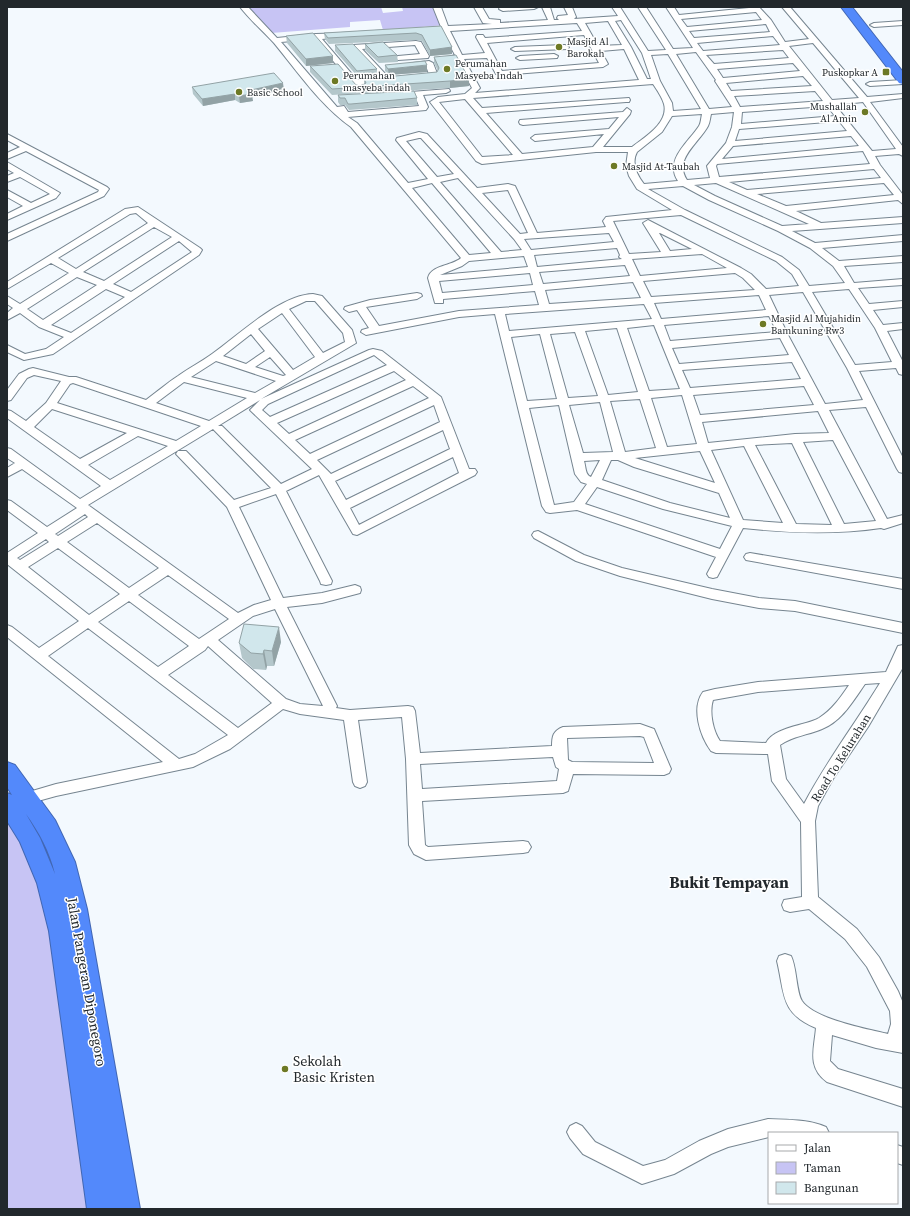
<svg xmlns="http://www.w3.org/2000/svg" width="910" height="1216" font-family="'Source Serif 4',serif">
	<rect width="100%" height="100%" fill="#f3f9fe"/>
	<!-- green -->
	<path fill="#c7c4f4" d="M 248,7 L 381,7 L 383,13 L 403,11 L 402,7 L 438,7 L 446,25 L 383,30 L 380,20 L 350,22 L 350,27 L 271,33 Z
		M 7,790 L 36,837 L 108,1209 L 7,1209 Z"/>
	<g fill="none" stroke-linecap="round" stroke-linejoin="round">
		<!-- minor casing -->
		<g stroke="#768590" stroke-width="2">
			<path id="minor" d="M 240,7 L 248,7 L 277,38 L 316,34 L 346,33 L 347,35 L 343,37 L 322,39 L 357,80 L 382,79 L 353,49 L 353,45 L 416,41 L 421,42 L 429,56 L 428,58 L 398,60 L 394,58 L 398,56 L 420,54 L 415,45 L 362,49 L 391,80 L 390,82 C 381,83 371,84 361,84 L 365,89 L 361,91 L 358,91 L 315,39 L 281,42 L 337,107 L 344,106 L 348,112 L 419,106 L 415,96 L 398,97 L 394,95 L 398,93 L 449,89 L 450,91 L 446,93 L 423,95 L 428,107 L 426,110 L 348,117 L 357,123 L 408,183 L 428,179 L 396,140 L 397,138 L 419,132 L 427,134 L 477,188 L 508,184 L 515,186 L 537,233 L 606,227 L 603,221 L 606,217 L 672,210 L 637,189 L 629,176 L 626,166 L 628,152 L 596,152 L 482,164 L 476,161 L 430,102 L 438,97 L 465,94 L 472,88 L 457,60 L 451,60 L 447,58 L 455,55 L 442,31 L 426,32 L 422,30 L 426,28 L 441,27 L 433,7 L 441,7 L 448,26 L 492,24 L 483,23 L 474,7 L 482,7 L 489,19 L 500,20 L 500,23 L 548,20 L 542,7 L 550,7 L 554,20 L 559,20 L 557,18 L 558,16 L 568,15 L 564,7 L 572,7 L 576,17 L 574,19 L 618,16 L 612,7 L 620,7 L 648,51 L 666,50 L 638,7 L 646,7 L 673,49 L 693,48 L 666,7 L 674,7 L 679,15 L 759,7 L 771,20 L 785,42 L 809,39 L 782,7 L 790,7 L 867,97 L 903,94 L 903,98 L 870,102 L 903,147 L 903,156 L 899,154 L 875,156 L 880,165 L 903,195 L 903,204 L 898,200 L 796,211 L 821,223 L 903,217 L 903,223 L 792,231 L 815,243 L 903,235 L 903,241 L 822,248 L 839,261 L 903,256 L 903,262 L 844,266 L 854,283 L 903,279 L 903,285 L 858,288 L 869,304 L 903,301 L 903,307 L 873,310 L 883,325 L 903,323 L 903,329 L 887,331 L 903,362 L 903,375 L 899,374 L 896,368 L 859,371 L 903,458 L 903,473 L 899,472 L 897,469 L 866,407 L 829,410 L 887,519 L 903,515 L 903,523 L 884,529 L 881,528 C 834,535 789,533 743,528 L 717,577 L 713,578 L 709,577 L 707,574 L 716,557 L 577,510 L 550,513 L 546,512 L 542,506 L 495,314 L 459,317 L 366,335 L 361,332 L 362,330 L 369,328 L 357,310 L 349,312 L 344,309 L 345,307 L 370,300 L 417,293 L 421,294 L 422,296 L 417,299 L 366,307 L 379,326 L 459,311 L 539,305 L 535,291 L 443,299 L 443,303 L 435,303 L 428,278 C 431,265 452,266 461,258 L 351,127 C 320,105 298,72 274,43 C 263,31 250,20 240,7 ZM 756,12 L 762,20 L 687,27 L 681,19 ZM 621,20 L 642,53 L 651,79 L 647,79 L 631,47 L 615,21 ZM 608,21 L 622,45 L 598,46 L 585,23 ZM 577,23 L 582,31 L 485,38 L 483,35 L 477,35 L 476,37 L 485,53 L 462,55 L 450,31 ZM 766,24 L 770,32 L 694,38 L 689,31 ZM 584,35 L 599,63 L 502,71 L 487,43 ZM 773,36 L 780,45 L 703,51 L 697,43 ZM 813,43 L 859,98 L 832,100 L 789,46 ZM 624,49 L 639,80 L 475,93 L 480,88 L 464,59 L 487,58 L 496,74 L 501,75 L 603,67 L 608,64 L 601,51 ZM 783,50 L 789,58 L 714,64 L 706,55 ZM 696,52 L 716,80 L 715,81 L 732,107 L 709,109 L 676,54 ZM 668,54 L 701,109 L 673,111 L 672,103 L 660,81 L 651,55 ZM 793,63 L 800,71 L 723,78 L 717,69 ZM 803,76 L 812,86 L 731,91 L 726,83 ZM 653,84 C 657,90 662,97 664,104 C 669,123 645,137 632,147 L 603,147 L 630,114 L 631,111 L 627,108 L 623,112 L 520,120 L 519,122 L 520,124 L 523,125 L 619,117 L 609,129 L 535,135 L 531,138 L 535,141 L 604,134 L 593,147 L 522,154 L 486,113 L 626,102 L 629,102 L 630,100 L 629,98 L 482,108 L 473,98 ZM 815,91 L 823,101 L 740,107 L 734,96 ZM 465,99 L 513,155 L 482,157 L 439,102 ZM 863,102 L 896,149 L 872,151 L 835,105 ZM 827,106 L 835,116 L 741,124 L 742,112 ZM 734,112 L 732,127 L 726,143 L 707,166 L 710,178 L 687,180 C 673,159 699,143 708,126 C 710,122 710,118 711,114 ZM 702,114 C 701,118 701,123 699,126 C 688,143 664,160 678,181 L 644,184 C 637,175 631,163 637,152 L 662,132 L 672,116 ZM 839,121 L 847,131 L 735,141 L 739,129 ZM 851,136 L 859,146 L 722,159 L 733,146 ZM 419,138 L 421,138 L 454,174 L 437,177 L 406,141 ZM 863,151 L 870,164 L 719,177 L 716,166 L 717,164 ZM 874,169 L 881,178 L 747,190 L 729,182 ZM 458,178 L 514,239 L 522,250 L 501,252 L 440,182 ZM 432,183 L 491,253 L 469,255 L 412,188 ZM 716,183 L 809,224 L 782,226 L 715,196 L 694,185 ZM 884,183 L 894,195 L 786,206 L 757,194 ZM 683,186 L 709,200 L 778,231 L 810,248 L 833,266 L 845,283 L 809,286 L 799,270 L 782,257 L 685,210 L 648,189 ZM 508,190 L 528,233 L 520,234 L 482,193 ZM 681,215 L 776,261 L 792,274 L 799,286 L 766,289 L 751,274 L 741,268 L 648,220 L 643,223 L 661,252 L 629,254 L 613,221 ZM 609,233 L 614,242 L 531,250 L 524,239 ZM 659,233 L 660,233 L 692,249 L 670,251 ZM 617,248 L 620,255 L 619,257 L 622,259 L 537,267 L 534,255 ZM 702,254 L 727,268 L 640,276 L 632,259 ZM 524,256 L 528,267 L 440,275 L 462,266 L 469,261 ZM 625,265 L 630,276 L 543,284 L 539,272 ZM 530,273 L 533,285 L 442,293 L 439,281 ZM 735,273 L 743,278 L 755,290 L 651,297 L 643,281 ZM 633,282 L 641,298 L 549,304 L 545,290 ZM 849,289 L 875,328 L 892,362 L 855,365 L 812,292 ZM 803,292 L 847,368 L 863,400 L 825,404 L 788,335 L 769,295 ZM 759,295 L 766,310 L 661,319 L 654,303 ZM 644,304 L 652,319 L 509,331 L 505,314 ZM 769,316 L 777,332 L 670,341 L 664,325 ZM 654,325 L 680,389 L 649,391 L 627,328 ZM 617,328 L 638,392 L 608,395 L 585,331 ZM 575,332 L 598,396 L 568,398 L 550,334 ZM 540,334 L 557,399 L 527,401 L 511,337 ZM 780,338 L 789,355 L 679,364 L 672,348 ZM 792,362 L 801,379 L 690,388 L 682,370 ZM 804,386 L 814,405 L 700,415 L 693,395 ZM 682,395 L 697,444 L 667,447 L 651,398 ZM 640,399 L 656,448 L 625,452 L 610,401 ZM 600,402 L 613,452 L 583,453 L 569,405 ZM 559,405 L 575,474 L 581,482 L 587,484 L 574,502 L 554,505 L 529,408 ZM 818,411 L 829,433 L 795,434 L 708,443 L 702,422 ZM 833,440 L 876,521 L 844,524 L 803,442 ZM 792,443 L 832,525 L 796,524 L 755,445 ZM 744,446 L 783,523 L 743,520 L 711,450 ZM 700,451 L 715,483 L 635,458 ZM 600,460 L 591,477 C 585,475 586,467 584,461 ZM 611,460 L 618,460 L 634,467 L 719,493 L 730,518 L 670,503 L 602,480 ZM 597,487 L 663,509 L 732,526 L 720,549 L 585,504 Z
				M 500,7 L 538,7 L 534,9 L 503,11 L 499,9 Z
				M 903,21 L 903,25 L 874,27 L 870,25 L 874,23 Z
				M 565,45 L 569,47 L 568,49 L 515,51 L 511,49 L 515,47 Z
				M 554,54 L 558,56 L 557,58 L 520,60 L 516,58 L 520,56 Z
				M 429,61 L 433,63 L 438,76 L 434,78 L 419,79 L 419,75 L 429,74 L 426,66 L 413,67 L 409,65 L 413,63 Z
				M 903,80 L 903,84 L 870,86 L 866,84 L 870,82 Z
				M 7,134 L 107,187 L 109,189 L 104,196 L 7,241 L 7,234 L 98,192 L 99,190 L 26,151 L 7,159 L 7,153 L 20,147 L 7,140 Z
				M 7,162 L 60,193 L 56,198 L 7,220 L 7,214 L 23,206 L 7,197 L 7,190 L 31,203 L 50,194 L 20,177 L 7,182 L 7,176 L 14,173 L 7,169 Z
				M 138,207 L 200,248 L 202,250 L 199,255 L 53,354 L 24,360 L 7,352 L 7,345 L 25,354 L 46,349 L 64,337 L 39,327 L 20,313 L 7,320 L 7,313 L 13,308 L 7,304 L 7,296 L 20,304 L 69,273 L 51,263 L 7,289 L 7,282 L 125,209 ZM 136,213 L 148,223 L 76,269 L 58,258 L 130,214 ZM 154,227 L 172,237 L 104,281 L 83,272 ZM 179,241 L 192,252 L 131,292 L 113,284 ZM 77,277 L 97,285 L 43,320 L 27,309 ZM 106,289 L 125,297 L 71,333 L 51,325 Z
				M 313,294 L 322,296 L 352,330 L 356,343 L 261,399 L 369,350 L 373,349 L 382,351 L 441,397 L 469,469 L 475,469 L 477,472 L 475,475 L 357,535 L 353,534 L 319,475 L 286,491 L 332,581 L 331,584 L 326,585 L 321,584 L 320,581 L 276,494 L 239,507 L 283,598 L 322,593 L 355,585 L 360,587 L 361,590 L 360,593 L 322,603 L 287,607 L 337,706 L 336,708 L 350,710 L 408,706 L 413,707 L 415,711 L 420,753 L 552,746 C 552,736 553,731 563,727 L 640,724 L 654,729 L 671,769 L 669,773 L 664,775 L 573,774 L 568,791 L 563,793 L 422,801 L 425,845 L 428,847 L 523,841 L 528,842 L 531,847 L 528,852 L 523,853 L 426,860 L 414,854 L 409,845 L 406,759 L 402,717 L 358,720 L 367,782 L 365,786 L 360,788 L 355,786 L 353,782 L 344,720 L 300,714 L 283,709 L 230,749 L 193,767 L 56,796 L 27,804 L 22,802 L 20,798 L 22,794 L 56,784 L 163,762 L 7,637 L 7,625 L 12,627 L 39,648 L 79,621 L 7,564 L 7,553 L 38,533 L 7,510 L 7,500 L 11,501 L 47,527 L 77,508 L 22,469 L 7,477 L 7,468 L 15,463 L 7,458 L 7,448 L 11,449 L 80,499 L 101,486 L 7,418 L 7,410 L 11,411 L 26,421 L 46,403 L 61,381 L 34,375 L 27,378 L 11,400 L 7,401 L 7,390 L 19,374 L 29,369 L 33,368 L 69,377 L 76,377 L 146,400 C 157,392 167,383 178,376 C 189,368 201,362 212,354 C 239,335 280,295 313,294 ZM 306,301 L 315,301 L 343,333 L 345,342 L 323,353 L 289,309 ZM 282,313 L 315,357 L 293,370 L 258,329 ZM 251,334 L 265,351 L 246,364 L 223,356 ZM 374,355 L 387,365 L 270,417 L 262,410 L 268,404 ZM 270,357 L 286,375 L 283,376 L 255,367 ZM 216,361 L 276,381 L 255,393 L 191,377 ZM 394,371 L 406,380 L 289,434 L 277,423 ZM 184,382 L 247,398 L 209,421 L 156,403 ZM 73,383 L 201,426 L 176,441 L 57,403 L 70,384 ZM 413,386 L 429,398 L 310,454 L 295,440 ZM 260,400 L 250,410 L 252,412 L 312,469 L 281,484 L 222,426 L 218,426 ZM 434,405 L 440,422 L 331,474 L 317,460 ZM 52,409 L 127,433 L 80,459 L 34,427 ZM 213,429 L 271,488 L 234,500 L 186,451 L 178,451 L 176,454 L 227,507 L 271,600 L 254,605 L 238,613 L 88,505 ZM 443,430 L 450,449 L 346,500 L 335,481 ZM 138,436 L 168,446 L 110,480 L 88,465 ZM 453,457 L 459,473 L 359,525 L 350,508 ZM 85,514 L 88,517 L 58,536 L 55,534 ZM 97,523 L 159,568 L 129,588 L 67,542 ZM 46,539 L 49,542 L 20,560 L 17,558 ZM 58,548 L 120,594 L 89,615 L 28,567 ZM 168,575 L 229,619 L 199,639 L 138,595 ZM 129,601 L 189,646 L 158,667 L 98,622 ZM 275,609 L 323,706 L 300,704 L 286,699 L 218,640 L 253,616 ZM 88,628 L 228,735 L 195,754 L 179,759 L 48,656 ZM 208,646 L 272,703 L 238,728 L 168,675 L 205,650 ZM 640,736 L 644,737 L 654,763 L 572,762 L 568,760 L 567,738 ZM 553,757 L 556,767 L 559,769 L 557,781 L 422,789 L 420,764 Z
				M 538,531 L 584,555 L 622,568 L 712,589 L 759,598 L 795,601 L 903,623 L 903,633 L 795,611 L 759,608 L 712,599 L 620,576 L 576,561 L 534,538 L 532,535 L 534,532 Z
				M 750,553 L 903,579 L 903,589 L 746,560 L 744,557 L 746,554 Z
				M 903,645 L 902,669 L 868,727 L 833,779 L 818,806 L 815,821 L 818,897 L 857,929 L 879,957 L 898,991 L 903,1003 L 903,1053 L 876,1048 L 832,1035 L 830,1061 L 838,1069 L 903,1089 L 903,1107 L 827,1082 C 807,1067 814,1050 816,1028 C 780,1013 785,994 777,961 L 779,956 L 785,954 L 791,956 C 797,968 796,991 802,1001 C 814,1019 867,1029 888,1034 L 891,1024 L 890,1011 L 867,967 L 845,939 L 809,909 L 790,912 L 784,910 L 782,905 L 784,900 L 802,897 L 801,822 L 772,781 L 768,754 L 716,753 L 711,751 C 700,736 691,708 703,692 L 715,689 L 758,682 L 886,672 L 898,646 ZM 880,683 C 855,724 826,762 804,804 L 786,779 L 780,745 C 793,736 808,735 822,729 C 842,721 853,701 865,684 ZM 849,685 C 841,697 832,710 819,718 C 805,726 774,727 766,743 L 720,741 C 713,731 709,712 713,700 L 758,692 Z
				M 768,1119 C 787,1120 809,1119 826,1127 L 829,1133 L 769,1133 L 769,1137 L 728,1147 L 711,1154 L 674,1174 L 642,1184 L 583,1154 L 570,1138 L 567,1132 L 570,1126 L 576,1123 L 582,1126 L 595,1142 L 643,1166 L 665,1160 L 699,1141 L 728,1129 Z
				M 897,1145 L 903,1147 L 903,1165 L 897,1163 Z"/>
		</g>
		<!-- highway casing -->
		<g stroke="#4267b3" stroke-width="2">
			<path id="highway" d="M 841,7 L 852,7 L 903,72 L 903,84 L 899,83 Z
				M 7,762 L 15,765 L 55,820 L 75,862 L 87,909 L 140,1209 L 87,1209 L 49,931 L 37,883 L 20,842 L 7,821 L 7,793 L 12,795 L 7,787 ZM 26,814 C 39,832 50,852 55,874 L 40,838 Z"/>
		</g>
		<!-- minor -->
		<use href="#minor" fill="#fff" fill-rule="evenodd"/>
		<!-- highway -->
		<use href="#highway" fill="#5389fb" fill-rule="evenodd"/>
	</g>
	<!-- wall -->
	<path fill="#b4c7cb" d="M 441,26 L 452,47 L 452,54 L 430,56 L 422,41 L 416,40 L 329,44 L 325,39 L 324,33 Z
		M 286,36 L 333,63 L 306,66 L 287,43 Z
		M 365,44 L 397,55 L 398,62 L 379,63 L 365,50 Z
		M 335,45 L 377,69 L 377,76 L 358,77 L 335,51 Z
		M 434,57 L 469,86 L 450,88 L 332,95 L 310,72 L 310,66 L 356,85 L 361,86 L 364,84 L 364,79 L 437,72 L 438,71 L 434,63 Z
		M 385,65 L 427,72 L 389,75 L 385,71 Z
		M 192,87 L 284,90 L 252,96 L 253,101 L 240,103 L 235,100 L 203,106 L 193,94 Z
		M 338,95 L 417,98 L 417,105 L 349,110 L 345,105 L 340,105 L 338,102 Z
		M 281,642 L 274,666 L 267,666 L 266,670 L 253,669 L 242,658 L 239,643 Z"/>
	<!-- shaded-wall -->
	<path fill="#92a2a5" d="M 452,47 L 452,54 L 430,56 L 430,50 Z
		M 333,56 L 333,63 L 306,66 L 306,59 Z
		M 427,65 L 427,72 L 389,75 L 388,69 Z
		M 469,79 L 469,86 L 450,88 L 450,81 Z
		M 283,83 L 284,90 L 252,96 L 253,101 L 240,103 L 239,96 L 251,90 Z
		M 235,94 L 235,100 L 203,106 L 202,99 Z
		M 279,627 L 281,642 L 274,666 L 272,651 Z
		M 264,650 L 267,666 L 266,670 L 263,654 Z"/>
	<!-- building -->
	<path fill="#d1e7ec" stroke="#92a2a5" d="M 441,26 L 452,47 L 430,50 L 422,35 L 416,33 L 328,38 L 324,33 Z
		M 313,33 L 333,56 L 306,59 L 286,36 Z
		M 383,42 L 397,55 L 378,57 L 365,44 Z
		M 353,44 L 377,69 L 357,71 L 335,45 Z
		M 456,55 L 469,79 L 450,81 L 332,89 L 310,66 L 338,64 L 356,85 L 361,86 L 366,83 L 364,79 L 437,72 L 439,68 L 434,57 Z
		M 425,61 L 427,65 L 388,69 L 385,65 Z
		M 274,73 L 283,83 L 251,90 L 252,94 L 239,96 L 235,94 L 202,99 L 192,87 Z
		M 414,91 L 417,98 L 351,104 L 348,104 L 345,98 L 340,98 L 338,95 Z
		M 244,624 L 279,627 L 272,651 L 264,650 L 263,654 L 251,653 L 239,643 Z"/>
	<!-- markers -->
	<g fill="#6d7925" stroke="#fff" stroke-width="1.5">
		<circle cx="559" cy="47" r="4"/>
		<circle cx="447" cy="69" r="4"/>
		<rect x="882" y="68" width="8" height="8" rx="2"/>
		<circle cx="335" cy="81" r="4"/>
		<circle cx="239" cy="92" r="4"/>
		<circle cx="865" cy="112" r="4"/>
		<circle cx="614" cy="166" r="4"/>
		<circle cx="763" cy="324" r="4"/>
		<circle cx="285" cy="1069" r="4"/>
	</g>
	<g text-anchor="middle" dominant-baseline="central" stroke-width="3" stroke-linejoin="round" paint-order="stroke">
		<!-- far-poi labels -->
		<g font-size="10" fill="#22282c" stroke="#fff" text-anchor="start">
			<text x="567" y="41">Masjid Al<tspan x="567" dy="12">Barokah</tspan></text>
			<text x="455" y="63">Perumahan<tspan x="455" dy="12">Masyeba Indah</tspan></text>
			<text x="878" y="72" text-anchor="end">Puskopkar A</text>
			<text x="343" y="75">Perumahan<tspan x="343" dy="12">masyeba indah</tspan></text>
			<text x="247" y="92">Basic School</text>
			<text x="857" y="106" text-anchor="end">Mushallah<tspan x="857" dy="12">Al Amin</tspan></text>
			<text x="622" y="166">Masjid At-Taubah</text>
			<text x="771" y="318">Masjid Al Mujahidin<tspan x="771" dy="12">Bamkuning Rw3</tspan></text>
		</g>
		<!-- street labels -->
		<g font-size="12" fill="#22282c" stroke="#fff">
			<text transform="translate(841 758) rotate(-58)">Road To Kelurahan</text>
		</g>
		<!-- near-street labels -->
		<g font-size="14" fill="#22282c" stroke="#fff">
			<text transform="translate(87 982) rotate(80)">Jalan Pangeran Diponegoro</text>
		</g>
		<!-- near-poi labels -->
		<g font-size="14" fill="#22282c" stroke="#fff" text-anchor="start">
			<text x="293" y="1061">Sekolah<tspan x="293" dy="16">Basic Kristen</tspan></text>
		</g>
		<!-- district labels -->
		<g font-size="16" font-weight="bold" fill="#22282c" stroke="#fff">
			<text x="729" y="882">Bukit Tempayan</text>
		</g>
	</g>
	<!-- border -->
	<rect width="910" height="1216" fill="none" stroke="#22282c" stroke-width="16"/>
	<!-- legend -->
	<rect x="768" y="1132" width="130" height="72" fill="#ffffff" stroke="#a7a9ab"/>
	<rect x="776" y="1145" width="20" height="6" fill="#ffffff" stroke="#a7a9ab"/>
	<text x="804" y="1152" font-size="12" fill="#22282c">Jalan</text>
	<rect x="776" y="1162" width="20" height="12" fill="#c7c4f4" stroke="#a7a9ab"/>
	<text x="804" y="1172" font-size="12" fill="#22282c">Taman</text>
	<rect x="776" y="1182" width="20" height="12" fill="#d1e7ec" stroke="#a7a9ab"/>
	<text x="804" y="1192" font-size="12" fill="#22282c">Bangunan</text>
</svg>
